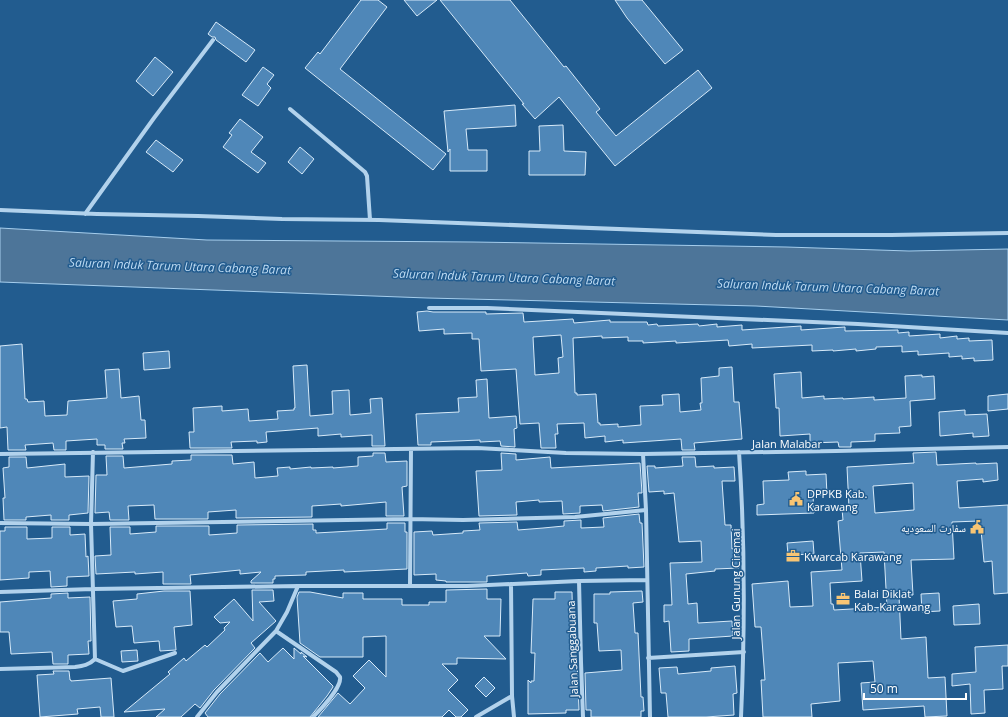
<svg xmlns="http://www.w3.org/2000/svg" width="1008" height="717" font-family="'Open Sans','Noto Naskh Arabic',sans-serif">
	<rect width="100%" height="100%" fill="#225c8f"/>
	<!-- water -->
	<path fill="#4d7599" stroke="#a6ceed" d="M 0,228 L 207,240 L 473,242 L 786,247 L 909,251 L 1008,249 L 1008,320 L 756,306 L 427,298 L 0,282 Z"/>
	<!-- building -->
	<path fill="#4f87b8" stroke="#d7eaf9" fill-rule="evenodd" d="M 361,0 L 378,0 L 387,7 L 340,69 L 446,154 L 433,170 L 305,68 L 318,52 L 320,54 Z
		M 404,0 L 437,0 L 417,16 Z
		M 440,0 L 510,0 L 564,67 L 566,66 L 600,109 L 596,112 L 616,136 L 698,70 L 712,88 L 615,166 L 559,97 L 535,119 L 522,104 L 524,104 Z
		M 615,0 L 642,0 L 683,50 L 665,64 L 627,18 Z
		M 216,22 L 255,50 L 246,62 L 216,40 L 215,37 L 212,37 L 208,34 Z
		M 155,57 L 173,72 L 153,96 L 136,81 Z
		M 263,67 L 274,75 L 267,84 L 271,88 L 258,106 L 242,95 Z
		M 515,105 L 516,126 L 466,129 L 468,150 L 487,150 L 487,171 L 450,171 L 450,149 L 448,152 L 444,111 Z
		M 240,119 L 263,137 L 251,152 L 266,163 L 258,173 L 223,147 L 232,135 L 229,133 Z
		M 563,125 L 564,151 L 586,152 L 585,175 L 529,175 L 529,151 L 540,151 L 539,126 Z
		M 156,140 L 183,160 L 173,172 L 146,152 Z
		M 300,147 L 314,159 L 302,174 L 288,162 Z
		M 427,311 L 433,312 L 486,312 L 486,314 L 523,313 L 524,322 L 573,319 L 574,323 L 610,320 L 610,322 L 647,322 L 648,325 L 657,324 L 658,326 L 698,324 L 699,326 L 717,324 L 717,327 L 742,325 L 742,330 L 801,326 L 801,330 L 845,327 L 845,331 L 898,330 L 898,333 L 909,332 L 909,336 L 940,334 L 940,338 L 957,336 L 957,339 L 969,338 L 969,341 L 992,340 L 993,360 L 974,361 L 974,358 L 962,359 L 962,356 L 949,357 L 949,353 L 918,355 L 918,351 L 902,352 L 902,346 L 876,347 L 876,349 L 856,351 L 856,349 L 833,351 L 833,350 L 812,351 L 812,345 L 752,348 L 752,344 L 729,346 L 728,340 L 676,343 L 676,341 L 643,343 L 643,341 L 628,341 L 628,337 L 602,338 L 602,336 L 573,338 L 575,393 L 577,393 L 577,395 L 596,394 L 598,423 L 600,423 L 600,425 L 618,424 L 618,427 L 641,425 L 640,406 L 663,405 L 662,395 L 679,394 L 680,412 L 701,410 L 700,403 L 702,403 L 701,378 L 719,376 L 719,368 L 732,367 L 734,402 L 739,402 L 742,439 L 694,443 L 695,450 L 682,450 L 681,439 L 623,443 L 623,440 L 605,442 L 605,436 L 585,438 L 584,423 L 557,424 L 558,434 L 555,434 L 556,448 L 541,448 L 539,423 L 520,424 L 516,369 L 481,371 L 479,339 L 472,339 L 472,333 L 444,334 L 444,329 L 419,331 L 417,312 ZM 561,335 L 563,357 L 558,358 L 559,373 L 535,375 L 533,337 Z
		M 22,344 L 25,399 L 27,399 L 28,402 L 44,401 L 45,416 L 67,415 L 68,401 L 107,398 L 105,370 L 119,369 L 121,398 L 139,396 L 141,420 L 145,420 L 146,438 L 124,439 L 125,443 L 122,443 L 123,449 L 105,449 L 105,445 L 97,445 L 97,439 L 66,441 L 66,450 L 54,450 L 53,443 L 25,445 L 26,450 L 8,450 L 7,427 L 0,428 L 0,346 Z
		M 169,351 L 170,368 L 144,370 L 143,353 Z
		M 307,365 L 310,416 L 333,414 L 332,391 L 349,390 L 350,415 L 371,413 L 370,399 L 382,398 L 385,446 L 372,446 L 372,435 L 341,437 L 341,434 L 318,436 L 318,428 L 266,432 L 267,442 L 257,443 L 257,441 L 231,442 L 232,448 L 190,448 L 189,432 L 194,432 L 193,408 L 222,406 L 222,411 L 248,409 L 249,421 L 278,419 L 277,411 L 294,410 L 294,408 L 295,408 L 293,366 Z
		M 801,372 L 802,398 L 824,396 L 824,399 L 843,398 L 843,399 L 874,397 L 874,400 L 906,398 L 905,376 L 922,375 L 922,377 L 934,376 L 935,399 L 910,401 L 911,426 L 899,427 L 900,433 L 875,434 L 875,441 L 851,442 L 851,447 L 839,447 L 838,442 L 810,443 L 810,434 L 780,436 L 779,408 L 776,408 L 774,374 Z
		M 487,379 L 489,418 L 516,416 L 517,428 L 514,429 L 515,447 L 501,446 L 500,441 L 480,442 L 480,440 L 431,442 L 431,445 L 418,445 L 416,414 L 459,412 L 458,398 L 477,397 L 476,380 Z
		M 1008,394 L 1008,409 L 988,411 L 988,396 Z
		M 965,410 L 965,415 L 987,414 L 989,436 L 973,437 L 973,433 L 940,436 L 939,412 Z
		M 936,452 L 937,465 L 976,463 L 976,464 L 997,463 L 998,480 L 983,482 L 983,479 L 957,481 L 959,508 L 1008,505 L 1008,593 L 994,594 L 992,561 L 984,562 L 981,530 L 980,530 L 979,521 L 952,522 L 954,559 L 911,560 L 913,595 L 899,596 L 901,639 L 926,637 L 928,678 L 945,677 L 947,716 L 925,717 L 924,706 L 863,710 L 861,683 L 875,682 L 873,661 L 838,663 L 840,701 L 811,704 L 812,717 L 763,717 L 761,680 L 765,680 L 761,627 L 755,627 L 752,584 L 788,581 L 790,607 L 813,606 L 811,572 L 842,570 L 838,521 L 843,520 L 842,509 L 849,508 L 847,467 L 914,463 L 913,453 ZM 913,483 L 914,510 L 875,513 L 873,486 ZM 884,552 L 887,607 L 834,610 L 833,604 L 831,604 L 830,583 L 862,581 L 860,553 Z
		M 373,453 L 385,453 L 386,462 L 407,461 L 407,486 L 402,487 L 404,516 L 386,516 L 386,502 L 341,506 L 341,504 L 312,506 L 312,517 L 236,518 L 236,510 L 208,512 L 208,519 L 155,519 L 154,505 L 128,506 L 129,520 L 110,520 L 109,512 L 95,513 L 96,475 L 107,475 L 106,456 L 123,456 L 124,468 L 172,464 L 172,461 L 191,460 L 191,455 L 232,455 L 233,464 L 254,462 L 255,478 L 278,476 L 277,468 L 290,467 L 290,469 L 311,467 L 311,468 L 333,467 L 333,468 L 358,466 L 358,457 L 373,456 Z
		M 501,453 L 516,454 L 516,460 L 550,457 L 551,468 L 640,463 L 642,493 L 638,493 L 639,507 L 603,511 L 602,505 L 580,506 L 580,513 L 563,514 L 562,501 L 539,502 L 539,500 L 516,502 L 517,515 L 479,516 L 476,471 L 502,470 Z
		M 9,457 L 26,457 L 27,468 L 65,464 L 65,477 L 89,476 L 88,513 L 69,515 L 69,520 L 51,520 L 51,515 L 26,517 L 26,520 L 4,520 L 3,498 L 5,498 L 3,468 L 9,467 Z
		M 682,457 L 695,457 L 696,467 L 714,466 L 714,468 L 734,467 L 735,481 L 722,481 L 725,525 L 731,525 L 732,549 L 738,548 L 739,568 L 715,569 L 715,571 L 686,574 L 688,604 L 697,603 L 698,623 L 732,621 L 733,636 L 689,639 L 689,651 L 671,652 L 669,621 L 664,622 L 664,605 L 672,605 L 670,563 L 702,562 L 701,541 L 679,542 L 674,493 L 664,494 L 664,491 L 649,492 L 647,466 L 655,466 L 655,468 L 683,466 Z
		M 806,471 L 806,475 L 826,474 L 827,495 L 813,496 L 814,513 L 757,515 L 757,505 L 764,504 L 763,481 L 789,480 L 788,472 Z
		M 639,514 L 640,523 L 642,523 L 644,567 L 628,568 L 628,566 L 596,568 L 596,571 L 584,572 L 584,568 L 541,570 L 541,575 L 528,576 L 527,573 L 487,576 L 487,582 L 446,582 L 446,581 L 436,580 L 436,574 L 414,575 L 414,532 L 432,531 L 433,535 L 463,533 L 463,531 L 480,530 L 479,523 L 517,522 L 518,530 L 543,528 L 564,526 L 564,521 L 581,520 L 581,528 L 604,527 L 603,518 Z
		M 387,523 L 405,523 L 405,532 L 407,532 L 407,569 L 344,572 L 344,570 L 306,572 L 306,575 L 275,576 L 275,579 L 273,579 L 273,583 L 251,583 L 251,581 L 261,572 L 240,574 L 240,570 L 190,575 L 191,584 L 163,584 L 163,572 L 135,574 L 135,572 L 96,574 L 95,556 L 111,555 L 110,527 L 130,527 L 130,534 L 156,532 L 156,526 L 209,526 L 209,535 L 237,533 L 237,525 L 313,524 L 313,530 L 316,530 L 316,533 L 387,529 Z
		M 5,527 L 27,527 L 27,539 L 52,538 L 52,527 L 70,527 L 70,535 L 85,534 L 86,557 L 88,556 L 89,576 L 67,577 L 67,586 L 51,587 L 50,571 L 29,572 L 29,578 L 0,580 L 0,531 L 5,531 Z
		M 813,541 L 814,554 L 788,555 L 787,543 Z
		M 487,589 L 487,599 L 501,599 L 500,636 L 484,636 L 506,659 L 457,658 L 457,664 L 442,664 L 458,680 L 448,690 L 468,710 L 461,717 L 456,717 L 449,710 L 442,717 L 318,717 L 338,693 L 350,704 L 365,688 L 353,676 L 369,660 L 386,677 L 386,636 L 363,637 L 363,657 L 320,657 L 300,643 L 297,597 L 299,592 L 310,592 L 343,598 L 343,593 L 363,593 L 363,599 L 402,599 L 402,605 L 429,605 L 429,602 L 446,602 L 446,590 Z
		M 252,590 L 273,590 L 274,601 L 259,602 L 276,621 L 251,643 L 255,648 L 214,690 L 200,708 L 195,704 L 181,717 L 156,717 L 165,709 L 124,712 L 170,674 L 168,672 L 184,658 L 186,661 L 205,645 L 207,647 L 225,630 L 224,628 L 230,622 L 220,623 L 214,617 L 234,599 L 253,621 Z
		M 164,591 L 190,591 L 192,625 L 174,627 L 176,650 L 160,651 L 159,641 L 134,643 L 132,626 L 116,627 L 113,601 L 137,599 L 137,594 Z
		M 642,591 L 643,602 L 633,603 L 635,633 L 638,633 L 641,697 L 643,697 L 644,711 L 641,711 L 641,717 L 591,717 L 591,710 L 586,710 L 585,673 L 622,670 L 621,650 L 599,651 L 597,623 L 594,623 L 594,594 L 610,594 L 610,592 Z
		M 555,592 L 572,592 L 573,636 L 575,636 L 575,660 L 577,660 L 579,710 L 566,710 L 566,713 L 528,714 L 528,680 L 531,683 L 531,681 L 534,681 L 535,653 L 531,653 L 533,599 L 555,599 Z
		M 68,593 L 68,598 L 90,597 L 91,641 L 88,641 L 89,654 L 68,655 L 68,664 L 53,664 L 52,652 L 11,654 L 9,632 L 0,632 L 0,602 L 51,598 L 51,594 Z
		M 939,593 L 940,611 L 922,612 L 921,594 Z
		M 979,604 L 980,624 L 954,625 L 953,606 Z
		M 1008,645 L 1008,666 L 1002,666 L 1003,689 L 984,690 L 985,713 L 971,714 L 970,684 L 952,686 L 952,674 L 976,672 L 975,647 Z
		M 283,648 L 294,659 L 294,648 L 301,654 L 301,652 L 307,657 L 303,656 L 333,686 L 333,687 L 327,696 L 310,717 L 208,717 L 205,713 L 220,694 L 260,653 L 268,662 Z
		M 137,650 L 138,661 L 122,662 L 121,651 Z
		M 735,666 L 737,693 L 733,694 L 734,715 L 706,717 L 668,717 L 666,693 L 661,693 L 659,668 L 677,667 L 678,674 L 711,671 L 711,668 Z
		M 53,671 L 69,671 L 70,680 L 71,680 L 71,681 L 111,678 L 114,717 L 101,717 L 100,707 L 77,709 L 78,714 L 40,717 L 37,675 L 54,674 Z
		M 484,677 L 495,688 L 486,697 L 475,686 Z"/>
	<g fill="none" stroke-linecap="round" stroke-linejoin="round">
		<!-- minor -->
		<path stroke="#b2d2ec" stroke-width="4" d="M 290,109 L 365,172 L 367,176 L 370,220
			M 0,210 L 97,214 L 198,216 L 282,219 L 379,220 L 776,235 L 891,235 L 1008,233
			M 85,214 L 154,118 L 213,40
			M 429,308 L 487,308 L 858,324 L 1008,333
			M 739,452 C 745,540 745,628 741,717
			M 0,454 L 477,448 L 566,453 L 643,454 L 836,451 L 1008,447
			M 643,454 L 646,510 L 650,717
			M 0,523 L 91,524 L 409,519 L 463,520 L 575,517 L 646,510
			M 579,581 L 581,662 L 583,717
			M 511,584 L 512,696 L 514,717
			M 410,585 L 411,449
			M 0,592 L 93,589 L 298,586 L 467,586 L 579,581 L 647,580
			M 276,631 L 336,672 C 337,673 339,676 340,677 C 342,687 320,710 313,717
			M 648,658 L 744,652
			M 95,659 L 123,671 L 175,653
			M 0,669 L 75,667 C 83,666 89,665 95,659 L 91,524 L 93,452
			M 197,717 L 217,692 L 276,631 L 287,612 L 298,586
			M 476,717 L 512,696"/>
	</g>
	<!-- icons -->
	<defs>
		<g id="civic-bare" transform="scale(1.08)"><path d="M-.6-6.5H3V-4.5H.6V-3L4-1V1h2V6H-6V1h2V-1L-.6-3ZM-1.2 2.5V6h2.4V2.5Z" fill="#f8c574" stroke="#225c8f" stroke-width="2.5" paint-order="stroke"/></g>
		<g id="office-bare" transform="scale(1.08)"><path d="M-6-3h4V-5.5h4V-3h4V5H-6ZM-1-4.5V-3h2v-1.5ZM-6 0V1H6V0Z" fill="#f8c574" stroke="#225c8f" stroke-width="2.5" paint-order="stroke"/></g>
	</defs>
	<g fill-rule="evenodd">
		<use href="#civic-bare" x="796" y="499"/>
		<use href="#civic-bare" x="977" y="527"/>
		<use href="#office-bare" x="793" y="556"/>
		<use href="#office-bare" x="843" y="599"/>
	</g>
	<g text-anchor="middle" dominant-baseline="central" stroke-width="3" stroke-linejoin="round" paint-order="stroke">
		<!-- street labels -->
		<g font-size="11" fill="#fff" stroke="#225c8f">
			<text x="787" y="443">Jalan Malabar</text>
			<text transform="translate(735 584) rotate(-90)">Jalan Gunung Ciremai</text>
			<text transform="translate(572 649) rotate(-92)">Jalan Sanggabuana</text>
		</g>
		<!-- poi labels -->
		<g font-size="11" fill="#fff" stroke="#225c8f" text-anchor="start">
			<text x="807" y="493">DPPKB Kab.<tspan x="807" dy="13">Karawang</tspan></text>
			<text x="966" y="527" text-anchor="end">سفارت السعوديه</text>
			<text x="804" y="556">Kwarcab Karawang</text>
			<text x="854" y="593">Balai Diklat<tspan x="854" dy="13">Kab. Karawang</tspan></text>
		</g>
		<!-- water labels -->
		<g font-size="12" font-style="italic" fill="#bedbf3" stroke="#225c8f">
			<text transform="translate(180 266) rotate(2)">Saluran Induk Tarum Utara Cabang Barat</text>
			<text transform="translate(504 277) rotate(2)">Saluran Induk Tarum Utara Cabang Barat</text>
			<text transform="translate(828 287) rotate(2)">Saluran Induk Tarum Utara Cabang Barat</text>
		</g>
	</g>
	<!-- scale -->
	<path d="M864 693v6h102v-6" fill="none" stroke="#ffffff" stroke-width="2"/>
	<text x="870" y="693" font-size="12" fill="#ffffff" stroke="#225c8f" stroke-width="3" paint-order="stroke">50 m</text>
</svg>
